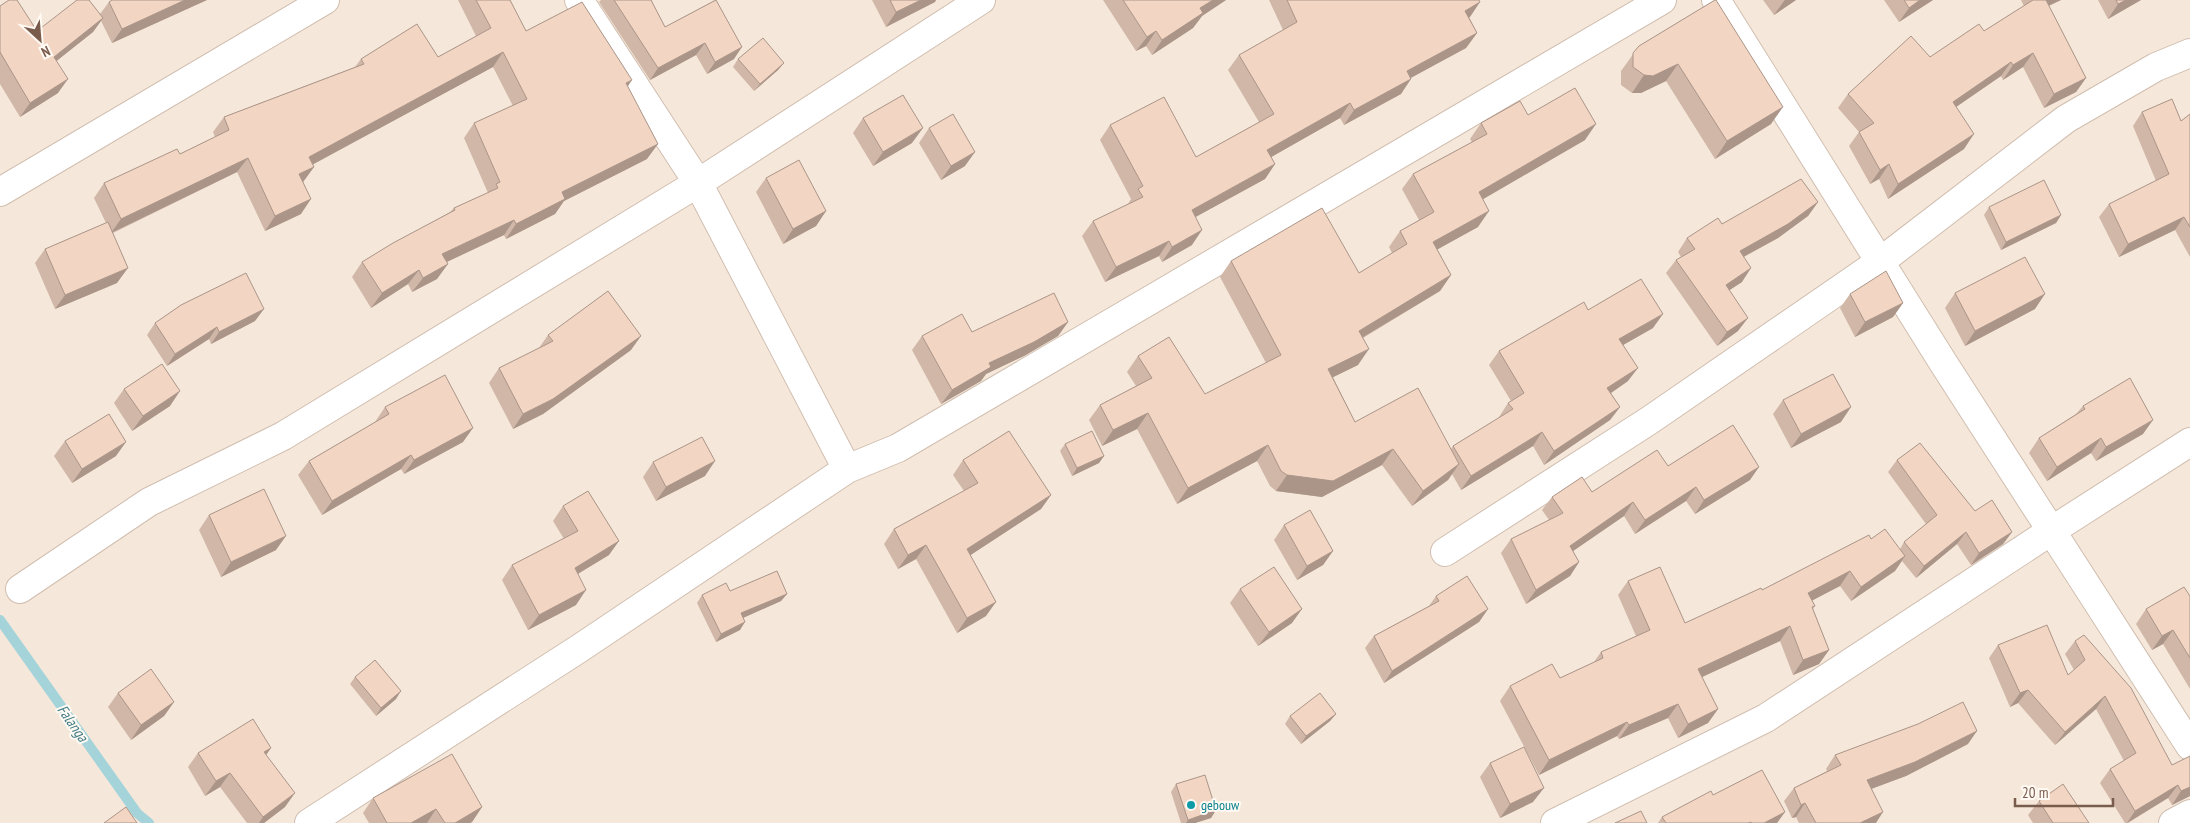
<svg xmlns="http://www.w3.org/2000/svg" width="2190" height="823" font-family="'PT Sans Narrow',sans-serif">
	<rect width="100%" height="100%" fill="#fdf6ec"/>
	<!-- residential -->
	<path fill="#f5e8da" d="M 0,0 L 2190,0 L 2190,823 L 0,823 Z"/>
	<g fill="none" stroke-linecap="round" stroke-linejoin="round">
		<!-- stream -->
		<path stroke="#a5d3da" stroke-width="10" d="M 0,620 L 137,813 L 149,823"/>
		<!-- minor casing -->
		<g stroke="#d1beb0" stroke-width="30">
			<path id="minor" d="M 579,0 L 698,183 L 847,469
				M 1716,0 L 1944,364 L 2190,746
				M 0,192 L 325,0
				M 1445,552 L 1650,420 L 1881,261 L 2066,119 L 2156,67 L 2190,53
				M 20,589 L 149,502 L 283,436 L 698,183 L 981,0
				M 309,823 L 580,648 L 847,469 L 898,448 L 1662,0
				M 1555,823 L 1766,718 L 2051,531 L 2190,442
				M 2173,823 L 2190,814"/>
		</g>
		<!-- minor -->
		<use href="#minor" stroke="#fff" stroke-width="28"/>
	</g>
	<!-- wall -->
	<path fill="#d1b7a8" d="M 112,0 L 207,0 L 112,43 L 101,21 L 93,32 L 56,61 L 58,93 L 20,117 L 0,84 L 0,6 L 37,31 L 100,14 L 109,2 Z
		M 458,0 L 510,0 L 526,31 L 627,87 L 647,159 L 564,201 L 555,214 L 506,239 L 504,235 L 446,262 L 437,279 L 412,292 L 408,284 L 371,308 L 352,277 L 362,262 L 450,212 L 454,208 L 488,193 L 464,138 L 474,123 L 513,106 L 493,67 L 312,164 L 314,167 L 303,182 L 301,214 L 265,231 L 237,172 L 113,233 L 117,283 L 55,309 L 35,263 L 45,249 L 106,223 L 94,198 L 104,183 L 180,154 L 215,137 L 213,132 L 224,117 L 355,67 L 361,59 L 438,57 L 476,36 Z
		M 601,0 L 651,0 L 665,27 L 715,0 L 734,59 L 707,74 L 696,55 L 650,80 L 599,2 Z
		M 872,0 L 936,0 L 935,2 L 886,27 Z
		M 1103,0 L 1226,0 L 1202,16 L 1193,28 L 1152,55 L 1146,46 L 1136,51 Z
		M 1269,0 L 1479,0 L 1469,17 L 1477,33 L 1466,48 L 1410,78 L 1401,94 L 1344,125 L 1340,118 L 1271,157 L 1275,164 L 1265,179 L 1195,217 L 1192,245 L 1162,262 L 1159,256 L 1105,282 L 1082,236 L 1093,221 L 1128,204 L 1131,199 L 1100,140 L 1110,125 L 1196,157 L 1259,122 L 1228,70 L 1239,55 L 1283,30 Z
		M 1715,0 L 1771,124 L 1715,159 L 1666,81 L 1641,93 L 1632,93 L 1621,85 L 1621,71 L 1639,46 Z
		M 1763,0 L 1796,0 L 1774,15 Z
		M 1884,0 L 1933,0 L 1899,22 Z
		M 2021,0 L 2061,0 L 2049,6 L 2086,78 L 2076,92 L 2044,108 L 2023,67 L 2003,80 L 2001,76 L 1956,107 L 1964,149 L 1888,199 L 1879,179 L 1870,184 L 1849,146 L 1859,132 L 1838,108 L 1848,94 L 1930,57 L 1984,31 L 2024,6 Z
		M 2098,0 L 2141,0 L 2108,19 Z
		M 738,59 L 784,63 L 778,70 L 754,91 L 733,67 Z
		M 2142,112 L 2181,121 L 2190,114 L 2190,257 L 2175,230 L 2119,257 L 2099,217 L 2109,204 L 2156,181 L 2133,126 Z
		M 1528,115 L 1585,140 L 1482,199 L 1478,227 L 1437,249 L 1451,275 L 1440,291 L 1363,338 L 1358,365 L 1333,377 L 1355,422 L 1451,449 L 1453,446 L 1499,418 L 1499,417 L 1508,403 L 1511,401 L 1489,365 L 1499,351 L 1588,310 L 1653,328 L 1623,345 L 1628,381 L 1611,393 L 1620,407 L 1610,420 L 1544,465 L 1533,446 L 1461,490 L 1452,474 L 1448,480 L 1412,506 L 1382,465 L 1322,497 L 1276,491 L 1270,486 L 1257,461 L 1177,504 L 1137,429 L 1102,446 L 1089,420 L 1100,405 L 1136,386 L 1127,372 L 1138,356 L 1205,394 L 1266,363 L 1220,277 L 1231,261 L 1359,273 L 1392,253 L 1389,247 L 1400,231 L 1419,220 L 1402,189 L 1413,174 L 1472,142 L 1470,139 L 1481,123 Z
		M 863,118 L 912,143 L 873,166 L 853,133 Z
		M 929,128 L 965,166 L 941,180 L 919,143 Z
		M 766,178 L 826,211 L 816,226 L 783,244 L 756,192 Z
		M 1818,202 L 1808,216 L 1778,238 L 1744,257 L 1742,282 L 1729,290 L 1738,331 L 1717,346 L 1666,273 L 1676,260 L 1681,257 L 1678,252 L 1687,238 L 1722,224 Z
		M 1989,207 L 2061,215 L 2056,223 L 2001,250 L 1984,215 Z
		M 1955,293 L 2035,309 L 1965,346 L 1945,308 Z
		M 1850,294 L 1903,303 L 1893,317 L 1855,337 L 1840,308 Z
		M 255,321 L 211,344 L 209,339 L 167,366 L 147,335 L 155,323 Z
		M 1068,322 L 1058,336 L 1024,356 L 986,374 L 981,381 L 941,404 L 912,350 L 922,336 L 972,332 Z
		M 548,335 L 631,350 L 543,414 L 513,429 L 489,383 L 499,368 L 539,348 Z
		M 124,389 L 170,406 L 132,431 L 114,403 Z
		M 1783,400 L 1841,422 L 1791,448 L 1773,414 Z
		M 2083,406 L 2143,434 L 2096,461 L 2091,453 L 2047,481 L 2029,453 L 2039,438 L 2076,414 Z
		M 385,407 L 463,442 L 404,474 L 401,469 L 322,515 L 298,475 L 309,461 L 375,422 Z
		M 65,441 L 116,456 L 72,483 L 54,456 Z
		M 1065,444 L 1104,456 L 1099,463 L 1072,476 L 1060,451 Z
		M 963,460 L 1051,495 L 1041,509 L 970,555 L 986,616 L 957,633 L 916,559 L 898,569 L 884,544 L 894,529 L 964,491 L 953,475 Z
		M 1897,460 L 1975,511 L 2012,532 L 2003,544 L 1971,565 L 1957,544 L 1916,578 L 1902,561 L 1895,571 L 1851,601 L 1840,586 L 1812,600 L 1815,606 L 1813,609 L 1829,650 L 1819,664 L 1793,675 L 1780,641 L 1702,677 L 1718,709 L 1708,723 L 1678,738 L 1668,718 L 1619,739 L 1617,736 L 1539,775 L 1500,701 L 1510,686 L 1560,678 L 1594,662 L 1601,652 L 1636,636 L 1618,595 L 1628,581 L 1685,623 L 1762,590 L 1871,539 L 1900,549 L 1904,542 L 1926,524 L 1888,472 Z
		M 653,462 L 705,476 L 656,501 L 643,477 Z
		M 1668,466 L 1750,480 L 1695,514 L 1686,501 L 1635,534 L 1624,516 L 1573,551 L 1579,562 L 1570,576 L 1526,604 L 1501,553 L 1511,539 L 1549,520 L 1542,510 L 1552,497 L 1592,492 Z
		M 563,506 L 609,555 L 578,574 L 576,605 L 528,630 L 502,580 L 512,565 L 564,539 L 553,521 Z
		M 209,515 L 276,550 L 221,577 L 199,530 Z
		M 1284,525 L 1333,551 L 1323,565 L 1297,580 L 1274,540 Z
		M 1240,589 L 1292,623 L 1258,646 L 1230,603 Z
		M 730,591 L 787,594 L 781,601 L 743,618 L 740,630 L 716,642 L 697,603 L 702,595 Z
		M 1436,596 L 1488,609 L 1479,622 L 1384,683 L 1365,648 L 1374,636 L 1429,606 Z
		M 2190,596 L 2190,689 L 2163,644 L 2152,650 L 2136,624 L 2146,609 Z
		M 2075,641 L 2172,765 L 2190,796 L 2172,805 L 2168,798 L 2128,823 L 2125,823 L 2100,783 L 2110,769 L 2124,761 L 2096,709 L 2055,745 L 2018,703 L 2010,707 L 1989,658 L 1998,645 L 2068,675 L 2074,670 L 2065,654 Z
		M 355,677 L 396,699 L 376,716 L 350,684 Z
		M 118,693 L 174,702 L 164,716 L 131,740 L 108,707 Z
		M 1336,714 L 1330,721 L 1301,744 L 1285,724 L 1290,716 Z
		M 1968,744 L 1906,776 L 1872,788 L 1876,823 L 1799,823 L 1796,817 L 1792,818 L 1784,801 L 1794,788 L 1827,771 L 1826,769 L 1835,755 Z
		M 271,748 L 266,755 L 285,807 L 264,823 L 247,823 L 220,787 L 205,796 L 188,767 L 198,753 Z
		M 1490,763 L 1533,802 L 1500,818 L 1480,777 Z
		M 1176,784 L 1216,810 L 1211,818 L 1195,823 L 1181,823 L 1171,792 Z
		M 373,798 L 482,807 L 472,822 L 470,823 L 369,823 L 363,813 Z
		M 2039,801 L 2089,823 L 2033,823 L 2028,815 Z
		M 1662,817 L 1777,823 L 1658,823 Z"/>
	<!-- shaded-wall -->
	<path fill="#aa9588" d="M 185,0 L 207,0 L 112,43 L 122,29 Z
		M 921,0 L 936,0 L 935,2 L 886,27 L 896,12 Z
		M 1213,0 L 1226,0 L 1202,16 L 1193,28 L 1152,55 L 1162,40 L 1200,8 Z
		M 1785,0 L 1796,0 L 1774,15 L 1784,1 Z
		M 1920,0 L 1933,0 L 1899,22 L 1909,8 Z
		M 2043,0 L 2061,0 L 2035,12 Z
		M 2126,0 L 2141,0 L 2108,19 L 2118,4 Z
		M 1480,2 L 1470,17 L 1455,25 L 1465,11 Z
		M 103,18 L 93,32 L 44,71 L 54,57 Z
		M 1156,31 L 1146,46 L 1136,51 L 1147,37 Z
		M 1477,33 L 1466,48 L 1396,86 L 1407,71 Z
		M 705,43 L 696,55 L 650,80 L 658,68 Z
		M 742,47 L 734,59 L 707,74 L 715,62 Z
		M 503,52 L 493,67 L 299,172 L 309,157 Z
		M 2033,53 L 2023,67 L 2003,80 L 2013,65 Z
		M 2011,62 L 2001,76 L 1943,116 L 1953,102 Z
		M 784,63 L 778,70 L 754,91 L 760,84 Z
		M 1678,64 L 1666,81 L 1641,93 L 1632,93 L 1644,75 Z
		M 2086,78 L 2076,92 L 2044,108 L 2054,94 Z
		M 68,79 L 58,93 L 20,117 L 30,103 Z
		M 1411,79 L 1401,94 L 1344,125 L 1354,110 Z
		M 632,80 L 622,95 L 626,83 Z
		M 1350,103 L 1340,118 L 1257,165 L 1267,150 Z
		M 1783,107 L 1771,124 L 1715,159 L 1727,141 Z
		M 1596,124 L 1585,140 L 1468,208 L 1479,192 Z
		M 923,128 L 912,143 L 873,166 L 883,152 Z
		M 1974,134 L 1964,149 L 1888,199 L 1898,184 Z
		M 658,144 L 647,159 L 564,201 L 555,214 L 506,239 L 516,224 L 562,192 Z
		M 975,152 L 965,166 L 941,180 L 951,166 Z
		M 248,158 L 237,172 L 111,233 L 121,219 Z
		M 1275,164 L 1265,179 L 1181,225 L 1192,210 Z
		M 1889,164 L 1879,179 L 1870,184 L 1880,170 Z
		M 314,167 L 303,182 L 299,174 Z
		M 311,199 L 301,214 L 265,231 L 275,216 Z
		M 1818,202 L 1808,216 L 1778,238 L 1730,264 L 1740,251 Z
		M 826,211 L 816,226 L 783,244 L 793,229 Z
		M 1489,211 L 1478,227 L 1422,258 L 1433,242 Z
		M 2061,215 L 2056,223 L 2001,250 L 2006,242 Z
		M 2184,217 L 2175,230 L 2119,257 L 2128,244 Z
		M 514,220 L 504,235 L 432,269 L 442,254 Z
		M 1202,230 L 1192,245 L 1162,262 L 1172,247 Z
		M 1169,241 L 1159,256 L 1105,282 L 1116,267 Z
		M 448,264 L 437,279 L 412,292 L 423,278 Z
		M 128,268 L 117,283 L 55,309 L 65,295 Z
		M 1751,268 L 1742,282 L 1716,299 L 1726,285 Z
		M 419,270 L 408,284 L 371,308 L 382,293 Z
		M 1451,275 L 1440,291 L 1348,346 L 1359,331 Z
		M 2045,294 L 2035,309 L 1965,346 L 1975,331 Z
		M 1903,303 L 1893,317 L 1855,337 L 1865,322 Z
		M 264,309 L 255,321 L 211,344 L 219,332 Z
		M 1663,314 L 1653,328 L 1609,353 L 1619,339 Z
		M 1748,318 L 1738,331 L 1717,346 L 1727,332 Z
		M 1068,322 L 1058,336 L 1024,356 L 986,374 L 981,381 L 941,404 L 952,390 L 989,363 Z
		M 217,327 L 209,339 L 167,366 L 175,354 Z
		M 641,336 L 631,350 L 543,414 L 513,429 L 523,414 Z
		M 1369,349 L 1358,365 L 1317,385 L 1328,369 Z
		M 1638,368 L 1628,381 L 1598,402 L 1607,388 Z
		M 180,391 L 170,406 L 132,431 L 143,416 Z
		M 1620,407 L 1610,420 L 1544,465 L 1554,451 Z
		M 1851,407 L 1841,422 L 1791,448 L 1801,434 Z
		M 1148,413 L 1137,429 L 1102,446 L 1113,430 Z
		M 2153,420 L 2143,434 L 2096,461 L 2106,447 Z
		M 473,428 L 463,442 L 404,474 L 414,460 Z
		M 1542,432 L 1533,446 L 1461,490 L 1471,476 Z
		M 2101,438 L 2091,453 L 2047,481 L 2057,467 Z
		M 126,442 L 116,456 L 72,483 L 82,469 Z
		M 1268,445 L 1257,461 L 1177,504 L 1188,488 Z
		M 1393,449 L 1382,465 L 1322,497 L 1276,491 L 1287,475 Z
		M 411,455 L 401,469 L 322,515 L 332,501 Z
		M 1104,456 L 1099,463 L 1072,476 L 1077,468 Z
		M 715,461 L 705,476 L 656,501 L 666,487 Z
		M 1459,464 L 1448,480 L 1412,506 L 1423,491 Z
		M 1759,467 L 1750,480 L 1695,514 L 1704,500 Z
		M 1696,487 L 1686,501 L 1635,534 L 1645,520 Z
		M 1051,495 L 1041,509 L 957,564 L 967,549 Z
		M 1633,502 L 1624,516 L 1560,560 L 1570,546 Z
		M 1966,532 L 1957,544 L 1916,578 L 1924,566 Z
		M 2012,532 L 2003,544 L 1971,565 L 1979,553 Z
		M 286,536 L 276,550 L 221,577 L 231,562 Z
		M 619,541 L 609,555 L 564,582 L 575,568 Z
		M 926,545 L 916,559 L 898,569 L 908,555 Z
		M 1333,551 L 1323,565 L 1297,580 L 1307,566 Z
		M 1905,556 L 1895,571 L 1851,601 L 1861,587 Z
		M 1579,562 L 1570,576 L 1526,604 L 1536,590 Z
		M 1850,571 L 1840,586 L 1798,608 L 1808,593 Z
		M 586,590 L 576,605 L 528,630 L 539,615 Z
		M 787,594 L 781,601 L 736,621 L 741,613 Z
		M 996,602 L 986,616 L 957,633 L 967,618 Z
		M 1302,609 L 1292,623 L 1258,646 L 1269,632 Z
		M 1488,609 L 1479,622 L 1384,683 L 1392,671 Z
		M 745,622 L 740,630 L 716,642 L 721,634 Z
		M 1790,626 L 1780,641 L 1689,683 L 1698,669 Z
		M 2173,630 L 2163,644 L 2152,650 L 2162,636 Z
		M 1829,650 L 1819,664 L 1793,675 L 1803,660 Z
		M 2028,690 L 2018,703 L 2010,707 L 2020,693 Z
		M 401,691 L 396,699 L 376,716 L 381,708 Z
		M 2105,696 L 2096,709 L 2055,745 L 2065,732 Z
		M 174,702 L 164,716 L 131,740 L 141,725 Z
		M 1678,704 L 1668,718 L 1619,739 L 1629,725 Z
		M 1718,709 L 1708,723 L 1678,738 L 1688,724 Z
		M 1336,714 L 1330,721 L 1301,744 L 1306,736 Z
		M 1627,722 L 1617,736 L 1539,775 L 1549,760 Z
		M 1977,731 L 1968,744 L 1906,776 L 1858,794 L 1867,780 Z
		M 271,748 L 261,762 L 264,752 Z
		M 230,773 L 220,787 L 205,796 L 216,781 Z
		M 2178,785 L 2168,798 L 2127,823 L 2135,811 Z
		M 2190,787 L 2190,796 L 2172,805 L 2181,791 Z
		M 1544,788 L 1533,802 L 1500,818 L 1510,804 Z
		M 295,793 L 285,807 L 264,823 L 259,823 L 263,817 Z
		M 1805,803 L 1796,817 L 1792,818 L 1801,805 Z
		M 482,807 L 472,822 L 470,823 L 455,823 Z
		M 436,809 L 427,823 L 411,823 Z
		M 1216,810 L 1211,818 L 1195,823 L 1186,823 L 1188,820 Z
		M 1785,812 L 1777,823 L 1764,823 Z
		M 1883,812 L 1876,823 L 1860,823 Z"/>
	<!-- building -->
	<path fill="#f3d5c3" stroke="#aa9588" d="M 9,0 L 17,0 L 37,31 L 77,0 L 89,0 L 103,18 L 54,57 L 68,79 L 30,103 L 0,52 L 0,6 Z
		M 112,0 L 185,0 L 122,29 L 109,2 Z
		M 476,0 L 510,0 L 526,31 L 582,2 L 632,80 L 626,83 L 658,144 L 562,192 L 565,199 L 516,224 L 514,220 L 442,254 L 448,264 L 423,278 L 419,270 L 382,293 L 362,262 L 393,243 L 455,210 L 454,208 L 498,188 L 496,184 L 500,182 L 474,123 L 527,99 L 503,52 L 309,157 L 314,167 L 299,174 L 311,199 L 275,216 L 248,158 L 121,219 L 104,183 L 177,149 L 180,154 L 229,130 L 224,117 L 364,64 L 361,59 L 417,24 L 438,57 L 491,28 Z
		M 614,0 L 651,0 L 665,27 L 716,0 L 742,47 L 715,62 L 705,43 L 658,68 Z
		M 890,0 L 921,0 L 896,12 Z
		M 1123,0 L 1213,0 L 1200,8 L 1203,13 L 1162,40 L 1156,31 L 1147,37 Z
		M 1287,0 L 1479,0 L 1480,2 L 1465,11 L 1477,33 L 1407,71 L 1411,79 L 1354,110 L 1350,103 L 1267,150 L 1275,164 L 1192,210 L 1202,230 L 1172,247 L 1169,241 L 1116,267 L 1093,221 L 1143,197 L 1138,189 L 1143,186 L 1110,125 L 1164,97 L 1196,157 L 1274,114 L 1239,55 L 1297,22 Z
		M 1715,0 L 1716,0 L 1783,107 L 1727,141 L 1678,64 L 1653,76 L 1644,75 L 1633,67 L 1633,53 L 1639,46 Z
		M 1904,0 L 1920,0 L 1909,8 Z
		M 2033,0 L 2046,0 L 2086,78 L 2054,94 L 2033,53 L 2013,65 L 2011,62 L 1953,102 L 1974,134 L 1898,184 L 1889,164 L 1880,170 L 1859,132 L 1874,123 L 1848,94 L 1911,36 L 1930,57 L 1979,24 L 1984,31 Z
		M 2116,0 L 2126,0 L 2118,4 Z
		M 763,38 L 784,63 L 760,84 L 738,59 Z
		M 1575,88 L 1596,124 L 1479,192 L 1489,211 L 1433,242 L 1451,275 L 1359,331 L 1369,349 L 1328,369 L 1355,422 L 1418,388 L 1459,464 L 1423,491 L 1393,449 L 1333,481 L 1287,475 L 1281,471 L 1268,445 L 1188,488 L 1148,413 L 1113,430 L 1100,405 L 1152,378 L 1138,356 L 1169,337 L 1205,394 L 1281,355 L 1231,261 L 1322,208 L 1359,273 L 1407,244 L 1400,231 L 1434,212 L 1413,174 L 1487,134 L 1481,123 L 1520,101 L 1528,115 Z
		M 903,95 L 923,128 L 883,152 L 863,118 Z
		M 2172,99 L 2181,121 L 2190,114 L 2190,227 L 2184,217 L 2128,244 L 2109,204 L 2169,174 L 2142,112 Z
		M 953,114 L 975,152 L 951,166 L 929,128 Z
		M 799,160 L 826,211 L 793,229 L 766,178 Z
		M 1801,179 L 1818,202 L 1788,224 L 1740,251 L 1751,268 L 1726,285 L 1748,318 L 1727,332 L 1676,260 L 1695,249 L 1687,238 L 1718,218 L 1722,224 Z
		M 2044,180 L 2061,215 L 2006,242 L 1989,207 Z
		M 108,222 L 128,268 L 65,295 L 45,249 Z
		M 2025,257 L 2045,294 L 1975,331 L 1955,293 Z
		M 1886,271 L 1903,303 L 1865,322 L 1850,294 Z
		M 246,273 L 264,309 L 219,332 L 217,327 L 175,354 L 155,323 L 181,305 Z
		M 1641,279 L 1663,314 L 1619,339 L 1638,368 L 1607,388 L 1620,407 L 1554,451 L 1542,432 L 1471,476 L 1453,446 L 1513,409 L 1508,403 L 1524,393 L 1499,351 L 1584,302 L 1588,310 Z
		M 608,291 L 641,336 L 553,399 L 523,414 L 499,368 L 553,341 L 548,335 Z
		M 1054,293 L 1068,322 L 1034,342 L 989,363 L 991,367 L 952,390 L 922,336 L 962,314 L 972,332 Z
		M 162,364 L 180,391 L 143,416 L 124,389 Z
		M 1833,374 L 1851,407 L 1801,434 L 1783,400 Z
		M 445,375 L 473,428 L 414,460 L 411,455 L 332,501 L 309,461 L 389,414 L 385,407 Z
		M 2130,378 L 2153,420 L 2106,447 L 2101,438 L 2057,467 L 2039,438 L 2085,409 L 2083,406 Z
		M 109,414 L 126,442 L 82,469 L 65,441 Z
		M 1733,425 L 1759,467 L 1704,500 L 1696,487 L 1645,520 L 1633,502 L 1570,546 L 1579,562 L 1536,590 L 1511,539 L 1563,513 L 1552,497 L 1582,477 L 1592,492 L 1657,450 L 1668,466 Z
		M 1009,431 L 1051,495 L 967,549 L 996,602 L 967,618 L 926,545 L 908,555 L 894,529 L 978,483 L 963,460 Z
		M 1092,431 L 1104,456 L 1077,468 L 1065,444 Z
		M 702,437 L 715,461 L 666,487 L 653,462 Z
		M 1920,443 L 1975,511 L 1992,500 L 2012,532 L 1979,553 L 1966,532 L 1924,566 L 1904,542 L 1937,515 L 1897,460 Z
		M 264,489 L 286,536 L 231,562 L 209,515 Z
		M 588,491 L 619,541 L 575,568 L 586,590 L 539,615 L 512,565 L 578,531 L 563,506 Z
		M 1310,510 L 1333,551 L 1307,566 L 1284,525 Z
		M 1885,529 L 1905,556 L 1861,587 L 1850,571 L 1808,593 L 1815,606 L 1812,607 L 1829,650 L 1803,660 L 1790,626 L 1698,669 L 1718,709 L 1688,724 L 1678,704 L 1629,725 L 1627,722 L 1549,760 L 1510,686 L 1552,664 L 1560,678 L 1603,658 L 1601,652 L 1650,630 L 1628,581 L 1660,567 L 1685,623 L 1761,588 L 1762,590 L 1869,535 L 1871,539 Z
		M 1274,567 L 1302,609 L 1269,632 L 1240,589 Z
		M 777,571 L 787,594 L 741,613 L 745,622 L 721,634 L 702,595 L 726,583 L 730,591 Z
		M 1467,576 L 1488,609 L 1392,671 L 1374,636 L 1439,601 L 1436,596 Z
		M 2184,587 L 2190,596 L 2190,658 L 2173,630 L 2162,636 L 2146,609 Z
		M 2047,625 L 2068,675 L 2085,660 L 2075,641 L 2084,635 L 2131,688 L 2172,765 L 2190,756 L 2190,787 L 2181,791 L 2178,785 L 2135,811 L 2110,769 L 2136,753 L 2105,696 L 2065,732 L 2028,690 L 2020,693 L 1998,645 Z
		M 375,660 L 401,691 L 381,708 L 355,677 Z
		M 151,669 L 174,702 L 141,725 L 118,693 Z
		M 1320,693 L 1336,714 L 1306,736 L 1290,716 Z
		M 1963,702 L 1977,731 L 1915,762 L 1867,780 L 1883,812 L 1860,823 L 1816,823 L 1805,803 L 1801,805 L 1794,788 L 1841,765 L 1835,755 L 1918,724 Z
		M 253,719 L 271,748 L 264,752 L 295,793 L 263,817 L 230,773 L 216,781 L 198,753 Z
		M 1524,747 L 1544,788 L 1510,804 L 1490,763 Z
		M 452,754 L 482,807 L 455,823 L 445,823 L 436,809 L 411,823 L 387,823 L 373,798 Z
		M 1762,770 L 1785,812 L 1764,823 L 1752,823 L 1751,822 L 1748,823 L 1666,823 L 1662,817 L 1711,791 L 1713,795 Z
		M 1205,775 L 1216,810 L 1188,820 L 1176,784 Z
		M 2063,784 L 2089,823 L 2053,823 L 2039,801 Z
		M 126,807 L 137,823 L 104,823 Z
		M 1641,811 L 1647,823 L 1615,823 Z"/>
	<!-- markers -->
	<circle fill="#0f9aa8" stroke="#fffaf3" stroke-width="2" cx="1191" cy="805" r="5"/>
	<g text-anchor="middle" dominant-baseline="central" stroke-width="4" stroke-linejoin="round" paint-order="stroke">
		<!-- culture labels -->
		<g font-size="14" fill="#0d838f" stroke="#fffaf3" text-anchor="start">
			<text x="1201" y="805">gebouw</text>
		</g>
		<!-- water labels -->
		<g font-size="15" font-style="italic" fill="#437c86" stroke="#fffaf3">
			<text transform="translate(73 723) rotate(55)">Falanga</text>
		</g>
	</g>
	<!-- north arrow -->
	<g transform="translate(40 40) rotate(154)" stroke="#fffaf3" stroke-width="4" paint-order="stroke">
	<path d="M0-4L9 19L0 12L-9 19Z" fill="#7a5c4d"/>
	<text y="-8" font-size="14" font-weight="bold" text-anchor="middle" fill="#7a5c4d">N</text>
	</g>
	<!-- scale -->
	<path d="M2015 798v8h98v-8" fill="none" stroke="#7a5c4d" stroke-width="2.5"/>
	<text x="2022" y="798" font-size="15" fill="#7a5c4d" stroke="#fffaf3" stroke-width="4" paint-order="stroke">20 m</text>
</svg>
